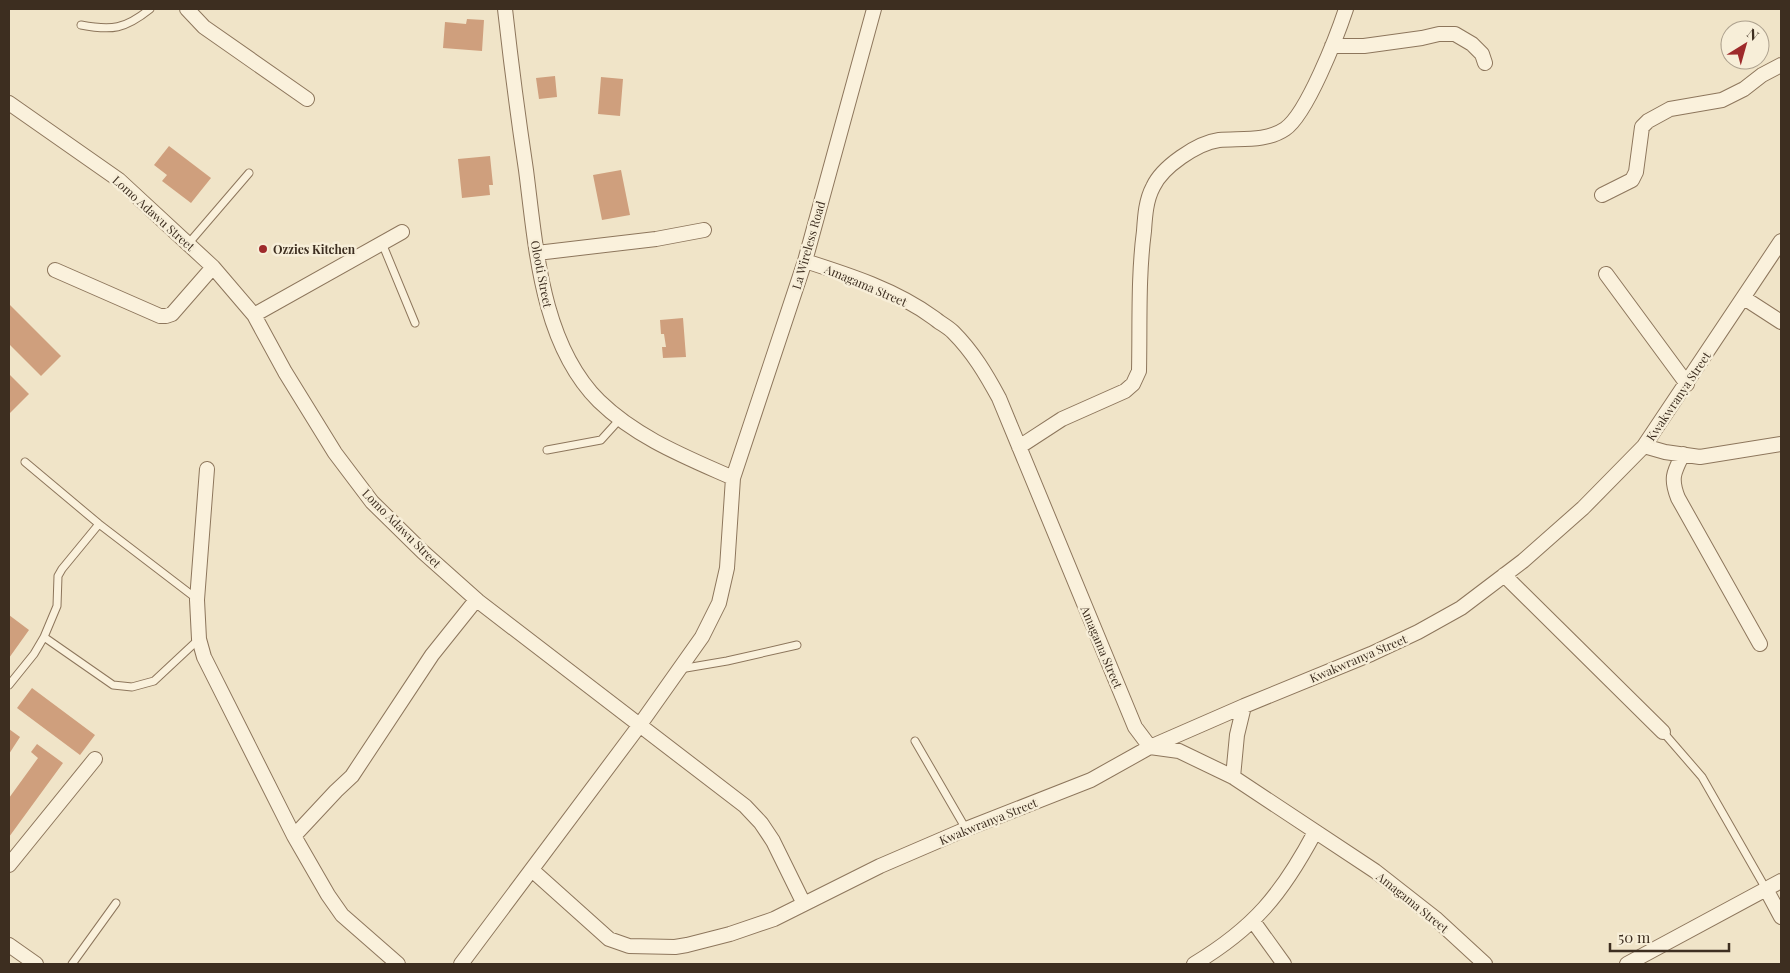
<svg xmlns="http://www.w3.org/2000/svg" width="1790" height="973" font-family="'Playfair Display',serif">
	<rect width="100%" height="100%" fill="#f0e4c8"/>
	<!-- building -->
	<path fill="#cf9f7d" d="M 467,19 L 484,20 L 482,51 L 443,48 L 445,22 L 466,24 Z
		M 555,76 L 557,97 L 539,99 L 536,78 Z
		M 601,77 L 623,79 L 620,116 L 598,114 Z
		M 169,146 L 211,178 L 191,203 L 162,181 L 167,175 L 154,165 Z
		M 490,156 L 493,185 L 489,185 L 490,195 L 462,198 L 458,159 Z
		M 621,170 L 630,215 L 602,220 L 593,175 Z
		M 9,304 L 61,356 L 41,376 L 9,344 Z
		M 683,318 L 686,357 L 663,358 L 662,347 L 666,347 L 664,334 L 661,334 L 660,320 Z
		M 9,374 L 29,394 L 9,414 Z
		M 9,615 L 29,630 L 9,658 Z
		M 32,688 L 95,735 L 80,755 L 17,708 Z
		M 9,729 L 20,737 L 9,754 Z
		M 37,744 L 63,763 L 9,837 L 9,798 L 38,758 L 31,752 Z"/>
	<g fill="none" stroke-linecap="round" stroke-linejoin="round">
		<!-- service casing -->
		<g stroke="#8d765c" stroke-width="9">
			<path id="service" d="M 81,25 C 112,31 125,29 150,9
				M 382,243 L 415,323
				M 188,244 L 249,173
				M 547,450 L 601,440 L 620,419
				M 25,462 L 99,524 L 197,599
				M 44,637 L 57,606 L 58,576 L 62,569 L 99,524
				M 680,669 L 727,661 L 797,645
				M 9,685 L 34,654 L 44,637 L 113,685 L 132,687 L 154,681 L 199,639
				M 1663,732 L 1702,777 L 1766,889
				M 915,741 L 966,829
				M 72,964 L 116,903"/>
		</g>
		<!-- minor casing -->
		<g stroke="#8d765c" stroke-width="16">
			<path id="minor" d="M 187,9 L 204,27 L 307,99
				M 505,9 C 511,63 518,117 526,170 C 536,247 541,343 599,401 C 637,438 686,457 733,478
				M 1332,46 L 1364,46 L 1422,38 L 1439,34 L 1455,34 L 1472,44 L 1482,54 L 1485,63
				M 9,103 L 119,180 L 213,267 L 254,315 L 285,372 L 335,453 L 372,502 L 423,552 L 478,601 L 745,806 L 761,823 L 773,841 L 804,904
				M 1602,195 L 1632,180 L 1636,172 L 1642,127 L 1648,121 L 1670,109 L 1722,100 L 1744,89 L 1762,75 L 1781,65
				M 537,253 L 656,239 L 704,230
				M 805,261 C 849,275 896,290 934,318 C 940,323 948,327 953,332 C 973,352 986,374 999,398 L 1135,727 L 1150,747 L 1179,751 L 1233,777 L 1375,871 L 1435,918 L 1485,964
				M 55,270 L 160,316 L 166,316 L 172,314 L 213,267
				M 1606,274 L 1687,384
				M 1744,298 L 1781,322
				M 254,315 L 402,232
				M 1644,446 L 1665,452 L 1700,457 L 1781,444
				M 1019,447 L 1062,419 L 1125,391 L 1133,384 L 1139,371 C 1140,324 1138,277 1144,231 C 1145,216 1146,200 1153,187 C 1162,167 1197,143 1219,140 C 1240,138 1266,142 1285,129 C 1307,114 1337,36 1346,9
				M 1683,454 C 1674,472 1670,478 1678,498 L 1760,644
				M 207,469 L 197,600 L 199,639 L 204,657 L 294,836 L 328,895 L 342,915 L 398,964
				M 1504,575 L 1663,732
				M 1233,777 L 1237,735 L 1244,706
				M 294,836 L 336,791 L 352,776 L 432,655 L 476,600
				M 9,865 L 95,759
				M 532,870 L 609,939 L 629,946 L 675,947 L 687,945 L 730,934 L 774,919 L 880,866 L 966,829 L 1091,780 L 1150,747 L 1244,706 L 1371,654 L 1418,632 L 1461,608 L 1523,561 L 1583,508 L 1644,446 L 1781,241
				M 1766,889 L 1781,917
				M 1253,921 L 1284,964
				M 9,945 L 36,964
				M 461,964 L 639,726 L 702,637 L 719,603 L 727,568 L 733,478 L 805,261 L 874,9
				M 1194,964 C 1254,928 1282,894 1315,832
				M 1627,964 L 1781,881"/>
		</g>
		<!-- service -->
		<use href="#service" stroke="#faf1dc" stroke-width="7"/>
		<!-- minor -->
		<use href="#minor" stroke="#faf1dc" stroke-width="14"/>
	</g>
	<!-- markers -->
	<circle fill="#9e2a2b" stroke="#f7eed8" stroke-width="2" cx="263" cy="249" r="5"/>
	<g text-anchor="middle" dominant-baseline="central" stroke-width="5" stroke-linejoin="round" paint-order="stroke">
		<!-- street labels -->
		<g font-size="12" fill="#3d2e20" stroke="#f7eed8">
			<text transform="translate(154 213) rotate(42)">Lomo Adawu Street</text>
			<text transform="translate(808 245) rotate(-74)">La Wireless Road</text>
			<text transform="translate(542 274) rotate(79)">Olooti Street</text>
			<text transform="translate(866 285) rotate(23)">Amagama Street</text>
			<text transform="translate(1678 396) rotate(-56)">Kwakwranya Street</text>
			<text transform="translate(402 528) rotate(45)">Lomo Adawu Street</text>
			<text transform="translate(1102 647) rotate(67)">Amagama Street</text>
			<text transform="translate(1358 658) rotate(-23)">Kwakwranya Street</text>
			<text transform="translate(988 821) rotate(-22)">Kwakwranya Street</text>
			<text transform="translate(1413 902) rotate(39)">Amagama Street</text>
		</g>
		<!-- poi labels -->
		<g font-size="12" font-weight="bold" fill="#3d2e20" stroke="#f7eed8" text-anchor="start">
			<text x="273" y="249">Ozzies Kitchen</text>
		</g>
	</g>
	<!-- border -->
	<rect width="1790" height="973" fill="none" stroke="#3d2e20" stroke-width="20"/>
	<!-- north arrow -->
	<g transform="translate(1745 45) rotate(37)"><circle r="24" fill="#f7eed8" stroke="#ada18e"/>
	<path d="M0-4L9 19L0 12L-9 19Z" fill="#9e2a2b"/>
	<text y="-8" font-size="14" font-weight="bold" text-anchor="middle" fill="#3d2e20">N</text>
	</g>
	<!-- scale -->
	<path d="M1610 943v8h119v-8" fill="none" stroke="#3d2e20" stroke-width="2.5"/>
	<text x="1618" y="943" font-size="15" fill="#3d2e20" stroke="#f7eed8" stroke-width="4" paint-order="stroke">50 m</text>
</svg>
